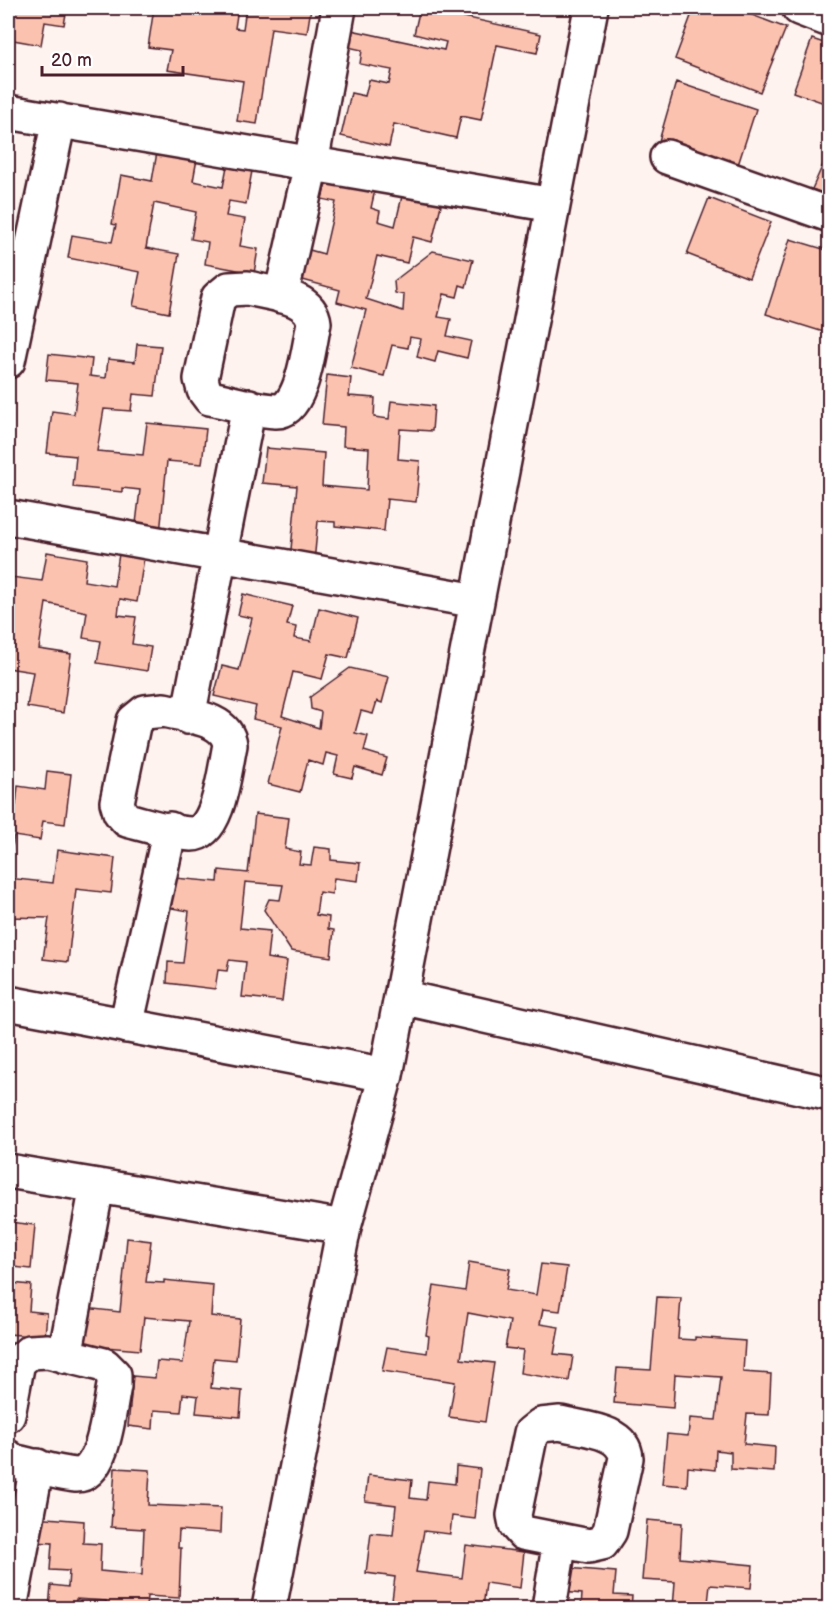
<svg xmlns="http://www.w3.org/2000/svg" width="837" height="1616" font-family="'Balsamiq Sans',sans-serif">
	<rect width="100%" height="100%" fill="#fef3ef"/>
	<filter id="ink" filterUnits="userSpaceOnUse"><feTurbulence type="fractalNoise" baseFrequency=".0167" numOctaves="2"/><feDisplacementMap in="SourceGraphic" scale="12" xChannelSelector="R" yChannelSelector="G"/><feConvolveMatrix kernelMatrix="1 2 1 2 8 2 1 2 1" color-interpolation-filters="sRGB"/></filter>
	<g filter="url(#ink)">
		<!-- building -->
		<path fill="#fbc2b0" stroke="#4a1f2b" stroke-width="1.5" d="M 8,8 L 67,8 L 64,25 L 45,22 L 41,45 L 8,39 Z
			M 154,8 L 238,8 L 235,28 L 243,29 L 246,8 L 311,8 L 307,33 L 271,28 L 257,124 L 237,121 L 243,81 L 167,70 L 171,50 L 148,47 Z
			M 420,8 L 447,8 L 446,13 L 541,34 L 537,53 L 497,45 L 481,120 L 461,116 L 456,138 L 394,124 L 389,147 L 341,136 L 351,93 L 365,96 L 369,80 L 389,84 L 392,70 L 360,64 L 362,50 L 339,45 L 342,28 L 444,50 L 446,42 L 414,34 Z
			M 694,8 L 734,8 L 786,28 L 760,92 L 675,59 Z
			M 812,39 L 830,45 L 830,105 L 793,92 Z
			M 676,82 L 756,109 L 737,168 L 659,141 Z
			M 830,149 L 830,196 L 812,189 Z
			M 157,152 L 197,159 L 193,181 L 223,187 L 229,156 L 254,160 L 246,204 L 229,201 L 226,216 L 245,219 L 240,246 L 258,249 L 254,273 L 205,264 L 208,242 L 191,239 L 196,212 L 154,203 L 146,248 L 179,254 L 169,313 L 133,306 L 140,272 L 68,258 L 72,235 L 112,242 L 116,225 L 112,224 L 121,175 L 152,181 Z
			M 328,177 L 375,190 L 371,208 L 380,211 L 378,221 L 395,226 L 403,192 L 442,201 L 432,242 L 413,237 L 407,263 L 377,256 L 366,299 L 403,311 L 404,295 L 395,293 L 394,281 L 433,251 L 473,260 L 466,287 L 460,285 L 457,297 L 444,294 L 438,317 L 451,319 L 447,336 L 471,341 L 467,358 L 438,351 L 435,362 L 417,357 L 421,339 L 410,337 L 408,348 L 392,345 L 384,376 L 351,368 L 366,310 L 337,302 L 340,290 L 299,279 L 306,249 L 324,254 L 336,202 L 322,199 Z
			M 709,198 L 771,222 L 749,278 L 687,254 Z
			M 790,239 L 830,251 L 830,334 L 766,314 Z
			M 137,344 L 161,346 L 155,396 L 133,394 L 131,411 L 104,409 L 97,451 L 143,455 L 147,423 L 206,429 L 202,464 L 167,461 L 160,534 L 135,532 L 140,490 L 122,488 L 122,492 L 73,487 L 76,456 L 47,453 L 52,411 L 74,414 L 78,383 L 46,380 L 49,354 L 92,359 L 90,376 L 106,378 L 108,359 L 135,362 Z
			M 327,375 L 351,378 L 349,396 L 375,398 L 374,417 L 389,419 L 391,401 L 434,406 L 432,431 L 400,429 L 398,459 L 420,461 L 416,502 L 387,499 L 384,531 L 335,526 L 335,522 L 318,521 L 314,562 L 290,560 L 297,486 L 262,483 L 266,448 L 324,453 L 322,486 L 367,490 L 369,448 L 343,446 L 344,427 L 322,425 Z
			M 47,552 L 87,559 L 84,581 L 114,586 L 119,554 L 144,558 L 137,602 L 120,599 L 118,615 L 136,617 L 132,644 L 151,647 L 147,671 L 97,663 L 101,641 L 83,638 L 87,612 L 46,603 L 39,649 L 71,654 L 63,713 L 27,707 L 33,672 L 8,668 L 8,601 L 11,577 L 42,581 Z
			M 243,594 L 292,606 L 287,625 L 296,627 L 294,638 L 311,641 L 319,608 L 358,618 L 348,658 L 329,654 L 322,679 L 293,672 L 282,716 L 319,728 L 321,712 L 311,709 L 310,697 L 350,668 L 389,677 L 382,703 L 377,701 L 373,714 L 361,711 L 355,733 L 368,736 L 364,751 L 387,758 L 382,775 L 355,767 L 352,778 L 334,774 L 338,756 L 326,753 L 323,765 L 308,760 L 300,792 L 268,784 L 282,726 L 253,719 L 256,706 L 214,696 L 222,666 L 239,670 L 252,618 L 238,615 Z
			M 47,771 L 71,774 L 65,824 L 43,821 L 40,840 L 14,836 L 8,869 L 8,804 L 16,805 L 18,786 L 45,790 Z
			M 255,814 L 289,818 L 285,849 L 301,852 L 299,864 L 311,865 L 314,847 L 331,849 L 331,860 L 360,863 L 358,881 L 334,878 L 332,894 L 319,892 L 316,915 L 329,917 L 328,929 L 334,930 L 331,957 L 291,951 L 264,910 L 269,899 L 280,900 L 283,885 L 245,882 L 240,928 L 270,931 L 267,958 L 287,961 L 282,1001 L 242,997 L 246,962 L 229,960 L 227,971 L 218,970 L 215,989 L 167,983 L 168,962 L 183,963 L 189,911 L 171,908 L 175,878 L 218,882 L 219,870 L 248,873 Z
			M 57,850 L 115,858 L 111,893 L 76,889 L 68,962 L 43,959 L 49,918 L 8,917 L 8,878 L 53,883 Z
			M 9,1222 L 35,1225 L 31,1269 L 14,1267 L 12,1283 L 31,1285 L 29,1311 L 47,1313 L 45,1337 L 8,1334 Z
			M 127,1238 L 151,1241 L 146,1282 L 164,1283 L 164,1280 L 213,1285 L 211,1316 L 240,1319 L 236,1360 L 214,1358 L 211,1388 L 242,1391 L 240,1417 L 196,1413 L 198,1396 L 183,1394 L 181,1412 L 154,1410 L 153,1429 L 128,1426 L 133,1376 L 155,1378 L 157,1361 L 183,1363 L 189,1321 L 144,1317 L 140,1350 L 82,1345 L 85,1308 L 120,1312 Z
			M 469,1262 L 510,1269 L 506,1290 L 536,1295 L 541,1264 L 567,1267 L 560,1311 L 543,1309 L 540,1324 L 559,1327 L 554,1354 L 573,1356 L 569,1381 L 520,1373 L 523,1350 L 505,1348 L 510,1321 L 468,1313 L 461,1359 L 494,1363 L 485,1422 L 449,1417 L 455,1382 L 382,1371 L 387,1347 L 427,1353 L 429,1336 L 426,1335 L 434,1286 L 465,1291 Z
			M 657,1297 L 681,1298 L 678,1339 L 695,1340 L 695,1337 L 745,1341 L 743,1372 L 771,1374 L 769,1415 L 747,1414 L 744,1444 L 775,1447 L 774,1472 L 731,1469 L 731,1452 L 716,1450 L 715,1470 L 688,1467 L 687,1486 L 662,1484 L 667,1434 L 688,1436 L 690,1418 L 716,1420 L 721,1377 L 675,1374 L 673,1408 L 614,1403 L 617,1368 L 651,1370 Z
			M 456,1466 L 480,1469 L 475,1519 L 452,1516 L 450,1534 L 424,1531 L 416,1572 L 462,1578 L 466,1545 L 524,1552 L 520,1588 L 486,1583 L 483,1608 L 391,1608 L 395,1577 L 366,1573 L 371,1533 L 393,1535 L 396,1505 L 365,1501 L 368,1475 L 412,1480 L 410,1498 L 426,1500 L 428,1481 L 455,1484 Z
			M 115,1468 L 150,1470 L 148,1505 L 221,1508 L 220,1533 L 179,1530 L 178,1548 L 181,1548 L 179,1598 L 147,1596 L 146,1608 L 106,1608 L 106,1601 L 76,1599 L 75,1608 L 49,1608 L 51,1585 L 68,1587 L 69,1571 L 50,1570 L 52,1543 L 33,1542 L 35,1517 L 84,1521 L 83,1543 L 101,1544 L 100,1571 L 142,1575 L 144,1529 L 111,1527 Z
			M 647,1520 L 682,1523 L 680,1558 L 753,1565 L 751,1588 L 710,1585 L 708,1603 L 712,1603 L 711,1608 L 673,1608 L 675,1582 L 642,1580 Z
			M 566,1568 L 616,1572 L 614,1595 L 632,1596 L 631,1608 L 581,1608 L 582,1594 L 564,1592 Z"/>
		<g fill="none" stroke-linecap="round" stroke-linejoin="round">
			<!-- street casing -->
			<g stroke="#4a1f2b" stroke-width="38">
				<path id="street" d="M 799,8 L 830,20
					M 8,112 L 553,205
					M 667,157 L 830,215
					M 248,288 C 270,294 311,295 314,323 C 309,344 303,413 275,411 C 254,410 231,402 210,398 L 204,390 L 201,379 L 218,298 L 229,289 Z
					M 281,296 L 311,164 L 339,8
					M 8,361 L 59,120
					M 8,517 L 477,601
					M 164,710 C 186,716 227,717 230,745 C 225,767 219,835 191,834 C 170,833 147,825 127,820 L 120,812 L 117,802 L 134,721 L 145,712 Z
					M 188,717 L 249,406
					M 401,997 L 830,1094
					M 8,1003 L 386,1075
					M 126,1026 L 170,829
					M 8,1171 L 344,1227
					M 65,1356 L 97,1186
					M 8,1415 L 18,1362 L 30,1352 L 48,1351 L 104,1365 L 114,1375 L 114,1386 C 109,1408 104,1476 76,1475 C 55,1473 32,1465 11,1461 L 8,1457
					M 560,1423 C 583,1429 624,1430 626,1458 L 610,1531 L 602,1543 L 589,1546 L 523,1533 L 516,1525 L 514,1515 L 531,1433 L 541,1425 Z
					M 10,1608 L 37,1466
					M 269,1608 L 344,1227 L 386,1075 L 591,8
					M 549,1608 L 560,1540"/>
			</g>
			<!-- street -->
			<use href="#street" stroke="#fff" stroke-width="33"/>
		</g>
	</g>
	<!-- margin -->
	<rect width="837" height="1616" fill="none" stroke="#fff" stroke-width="30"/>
	<rect x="15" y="15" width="807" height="1586" fill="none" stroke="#4a1f2b" stroke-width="2" filter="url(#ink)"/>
	<!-- scale -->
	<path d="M42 66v9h141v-9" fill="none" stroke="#4a1f2b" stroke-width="3"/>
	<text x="51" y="66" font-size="18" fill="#4a1f2b" stroke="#ffffff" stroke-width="4.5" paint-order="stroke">20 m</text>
</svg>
